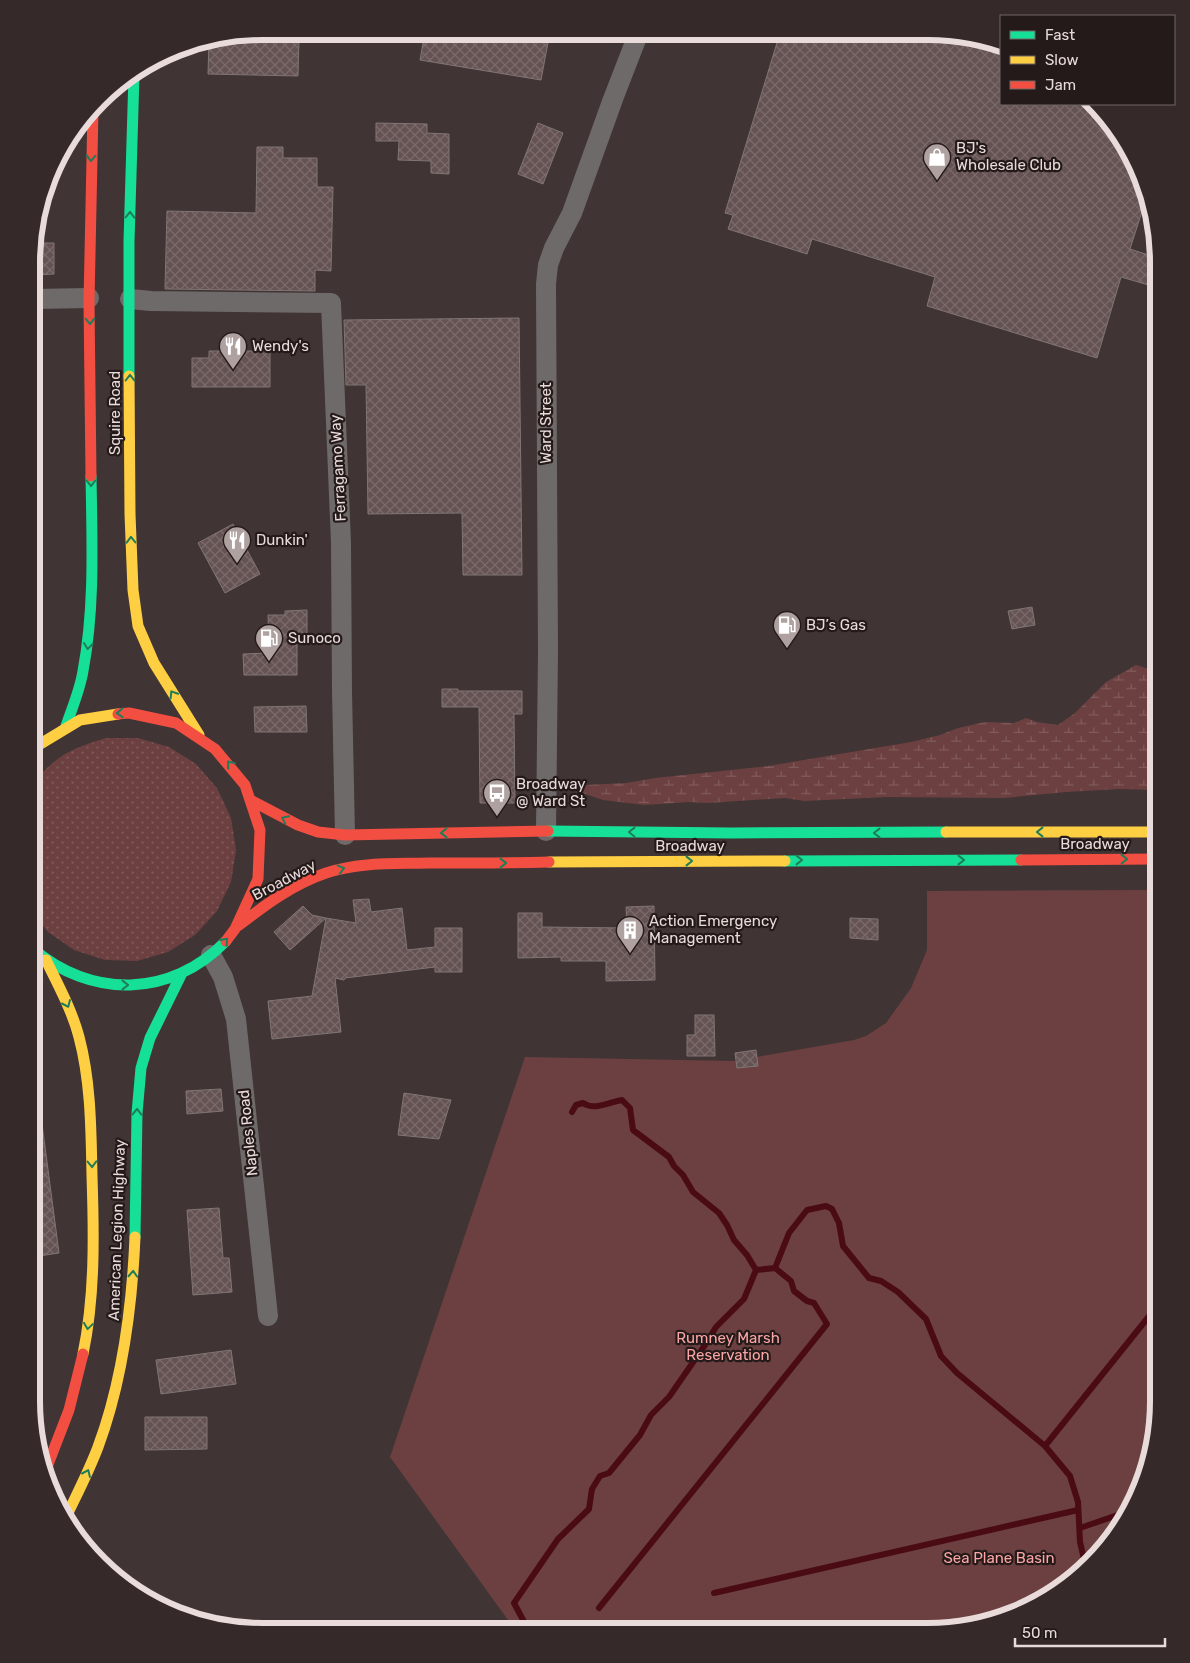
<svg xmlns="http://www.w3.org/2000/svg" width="1190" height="1663" font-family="Rubik,sans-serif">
	<defs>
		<pattern id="grass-dots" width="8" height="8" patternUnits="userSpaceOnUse" patternTransform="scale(1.25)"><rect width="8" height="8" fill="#6c4040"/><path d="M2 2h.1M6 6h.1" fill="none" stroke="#815b5b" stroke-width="1.8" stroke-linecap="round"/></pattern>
		<pattern id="wetland-marsh" width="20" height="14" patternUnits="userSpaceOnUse" patternTransform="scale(1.25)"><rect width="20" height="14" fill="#6c4040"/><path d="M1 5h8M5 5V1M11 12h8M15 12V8" fill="none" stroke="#815b5b"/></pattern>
		<pattern id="building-cross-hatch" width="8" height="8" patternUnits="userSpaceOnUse" patternTransform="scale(1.25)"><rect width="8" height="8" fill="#655252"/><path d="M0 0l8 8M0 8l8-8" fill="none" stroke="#7b6a6a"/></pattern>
	</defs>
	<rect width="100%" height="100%" fill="#403434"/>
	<!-- grass -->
	<path fill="url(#grass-dots)" d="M 106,738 L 138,738 L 169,747 L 196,764 L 217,788 L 231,818 L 236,850 L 231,882 L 217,911 L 195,935 L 168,952 L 137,961 L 105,960 L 74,950 L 48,932 L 32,913 L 32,784 C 57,755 70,749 106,738 Z"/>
	<!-- wetland -->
	<path fill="url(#wetland-marsh)" d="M 1136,665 L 1159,672 L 1159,790 L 1120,789 L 1066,792 L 1004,798 L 888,797 L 804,801 L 785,798 L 708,803 L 690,802 L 644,805 L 603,800 L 579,792 L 584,785 L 626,783 L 655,778 L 768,766 L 911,742 L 940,735 L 958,728 L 985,722 L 1014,723 L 1026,718 L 1037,722 L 1058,725 L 1075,713 L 1106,682 Z"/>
	<!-- park -->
	<path fill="#6c4040" d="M 1158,890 L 1158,1416 L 1146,1475 L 1120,1529 L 1080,1575 L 1030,1608 L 928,1632 L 516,1631 L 390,1457 L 525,1057 L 734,1061 L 854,1040 L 866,1036 L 886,1023 L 911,988 L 927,950 L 927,891 Z"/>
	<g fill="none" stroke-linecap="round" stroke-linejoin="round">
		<!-- stream -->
		<path stroke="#4a0b14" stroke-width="6" d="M 572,1112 L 576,1105 L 583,1103 C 595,1111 609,1102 622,1100 L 630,1108 L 633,1130 L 669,1157 L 674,1166 L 683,1175 L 693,1192 L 719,1213 L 727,1225 L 734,1240 L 747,1255 L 756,1270 L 775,1268 L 791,1281 L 794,1291 L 807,1301 L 814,1303 L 827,1324 L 599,1608
			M 775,1268 L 789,1233 L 807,1210 L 826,1206 L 832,1209 L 839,1223 L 843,1246 L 869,1278 L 881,1281 L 898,1292 L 926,1319 L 941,1356 L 957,1373 L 1045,1446 L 1070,1476 L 1078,1502 L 1080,1542 L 1084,1559 L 1089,1565
			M 1045,1446 L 1158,1305
			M 1080,1528 L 1129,1511
			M 714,1593 L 1078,1510
			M 529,1631 L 514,1603 L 558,1539 L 589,1509 L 592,1489 L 600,1476 L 609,1473 L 640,1435 L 651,1415 L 669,1397 L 705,1345 L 716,1327 L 744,1299 L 756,1270"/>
	</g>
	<!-- building -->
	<path fill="url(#building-cross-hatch)" stroke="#807575" d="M 425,32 L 550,32 L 541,80 L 420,60 Z
		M 780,33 L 958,33 L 1001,45 L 1001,104 L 1089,104 L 1135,160 L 1145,202 L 1130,249 L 1158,258 L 1159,288 L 1121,277 L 1097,358 L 927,306 L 935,277 L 812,239 L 807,254 L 728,229 L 733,215 L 725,213 Z
		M 225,37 L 299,39 L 298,76 L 208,74 L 209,40 Z
		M 376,123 L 427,124 L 427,133 L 449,134 L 449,174 L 431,173 L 431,161 L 398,160 L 399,141 L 376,141 Z
		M 538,123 L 563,133 L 543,184 L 518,174 Z
		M 257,147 L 283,147 L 283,158 L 317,158 L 317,187 L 333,187 L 331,271 L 315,270 L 315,291 L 165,289 L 167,211 L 256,213 Z
		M 33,243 L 54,243 L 54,274 L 33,275 Z
		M 519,318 L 522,575 L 463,575 L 462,513 L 368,514 L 366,385 L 346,385 L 344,320 Z
		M 209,351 L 270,351 L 270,387 L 192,387 L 192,358 L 209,358 Z
		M 233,524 L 260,574 L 225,593 L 198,543 Z
		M 1032,607 L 1035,625 L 1012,629 L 1008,611 Z
		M 307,610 L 307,637 L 297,637 L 297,675 L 244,675 L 243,654 L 269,653 L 268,615 L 285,615 L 285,611 Z
		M 442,689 L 458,689 L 458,691 L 522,691 L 522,714 L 514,714 L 515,803 L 480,803 L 479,707 L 442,707 Z
		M 306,706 L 307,732 L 255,732 L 254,707 Z
		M 369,899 L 371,912 L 402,908 L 407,950 L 435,947 L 435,928 L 462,928 L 462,972 L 435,972 L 435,967 L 345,978 L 344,980 L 335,978 L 341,1032 L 272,1039 L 268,1001 L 312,996 L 326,918 L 356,923 L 353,900 Z
		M 303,906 L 312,915 L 326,918 L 290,950 L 274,932 Z
		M 654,906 L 655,980 L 606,981 L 606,961 L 561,961 L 561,957 L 518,958 L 518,913 L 542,913 L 542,927 L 627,928 L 626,907 Z
		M 850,918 L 878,919 L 878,940 L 850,938 Z
		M 695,1015 L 714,1015 L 715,1056 L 687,1056 L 687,1035 L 695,1035 Z
		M 756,1050 L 758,1066 L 737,1068 L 735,1053 Z
		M 221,1089 L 223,1111 L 187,1114 L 186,1091 Z
		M 404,1093 L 451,1100 L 439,1139 L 398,1135 Z
		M 42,1124 L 59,1253 L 32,1257 L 32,1125 Z
		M 219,1208 L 223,1258 L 229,1258 L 232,1292 L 193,1295 L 187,1210 Z
		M 231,1350 L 236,1384 L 161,1394 L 156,1360 Z
		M 145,1417 L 207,1417 L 207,1449 L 145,1450 Z"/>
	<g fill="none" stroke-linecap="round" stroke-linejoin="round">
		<!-- street -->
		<path stroke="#6f6a6a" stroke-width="20" d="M 33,299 L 89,298
			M 130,299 L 151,301 L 331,303 L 341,543 L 342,691 L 345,835
			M 546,831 L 548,652 L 546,284 L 548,265 L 554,248 L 572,213 L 613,99 L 639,32
			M 211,955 L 223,977 L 236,1019 L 268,1316"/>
		<!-- fast -->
		<path stroke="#16e098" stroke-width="11" d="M 129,376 L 129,241 L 134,75
			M 66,726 C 72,708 80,690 83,671 C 95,607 92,541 91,476
			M 548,831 L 731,833 L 946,832
			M 785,861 L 1021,860
			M 32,948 C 91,999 171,998 226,941
			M 135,1237 L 137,1113 L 141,1068 L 150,1038 L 182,973"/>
		<!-- slow -->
		<path stroke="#ffcf43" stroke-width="11" d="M 129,376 L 130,514 L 133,590 L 138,626 L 154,663 L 199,735
			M 32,749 L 80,720 L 118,714
			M 946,832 L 1158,832
			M 549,862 L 785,861
			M 46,960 C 58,985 72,1010 79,1037 C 91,1082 91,1130 92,1176 C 94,1236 95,1296 83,1354
			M 66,1517 C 77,1494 89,1471 98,1447 C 123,1380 132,1308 135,1237"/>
		<!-- jam -->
		<path stroke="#f24e42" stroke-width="11" d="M 91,476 L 89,302 L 93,110
			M 118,714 L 129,713 L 176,723 L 215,749 L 245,785 L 260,830 L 258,879 L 235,929 L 226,941
			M 252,801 L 298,825 L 318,832 L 345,835 L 548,831
			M 1021,860 L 1158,859
			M 238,926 C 265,905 293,884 326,873 C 359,862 393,864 428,863 C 468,863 509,863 549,862
			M 47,1467 L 69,1410 L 83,1354"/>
	</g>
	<!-- one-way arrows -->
	<defs><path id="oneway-chevron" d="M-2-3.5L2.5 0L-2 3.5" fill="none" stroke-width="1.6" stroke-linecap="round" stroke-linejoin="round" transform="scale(1.25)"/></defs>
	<g stroke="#1e7d59">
		<use href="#oneway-chevron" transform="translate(91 158) rotate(92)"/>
		<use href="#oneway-chevron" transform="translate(130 215) rotate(-89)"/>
		<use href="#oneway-chevron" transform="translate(90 321) rotate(89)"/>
		<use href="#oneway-chevron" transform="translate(130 378) rotate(-90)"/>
		<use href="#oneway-chevron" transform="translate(91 483) rotate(90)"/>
		<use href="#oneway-chevron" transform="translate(131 540) rotate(-91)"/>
		<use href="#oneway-chevron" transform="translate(88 646) rotate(97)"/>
		<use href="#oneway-chevron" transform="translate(173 694) rotate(-122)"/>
		<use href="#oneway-chevron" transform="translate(120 713) rotate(178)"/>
		<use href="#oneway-chevron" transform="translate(230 764) rotate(-129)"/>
		<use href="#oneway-chevron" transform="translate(285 819) rotate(-154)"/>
		<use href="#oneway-chevron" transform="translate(632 832) rotate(-179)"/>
		<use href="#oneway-chevron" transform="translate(1040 832) rotate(180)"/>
		<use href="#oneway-chevron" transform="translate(444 833) rotate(179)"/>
		<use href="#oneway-chevron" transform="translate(877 833) rotate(180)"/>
		<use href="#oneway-chevron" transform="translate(1124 859) rotate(-1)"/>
		<use href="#oneway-chevron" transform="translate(799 860)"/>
		<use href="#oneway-chevron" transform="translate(961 860)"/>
		<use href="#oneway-chevron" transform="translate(689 861)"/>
		<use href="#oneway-chevron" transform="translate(503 863)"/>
		<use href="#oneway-chevron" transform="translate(341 869) rotate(-14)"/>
		<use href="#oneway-chevron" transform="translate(225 941) rotate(-48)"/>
		<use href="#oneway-chevron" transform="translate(125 985)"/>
		<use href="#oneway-chevron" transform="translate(67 1004) rotate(66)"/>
		<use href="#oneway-chevron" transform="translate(137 1112) rotate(-89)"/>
		<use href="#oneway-chevron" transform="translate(92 1164) rotate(89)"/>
		<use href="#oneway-chevron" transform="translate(133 1274) rotate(-87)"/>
		<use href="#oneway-chevron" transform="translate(88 1326) rotate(98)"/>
		<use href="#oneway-chevron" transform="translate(87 1473) rotate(-66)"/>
	</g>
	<!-- icons -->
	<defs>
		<g id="shop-pin" transform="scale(1.4375)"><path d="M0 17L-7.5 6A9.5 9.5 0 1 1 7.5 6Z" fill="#aea1a0" stroke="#251a1a"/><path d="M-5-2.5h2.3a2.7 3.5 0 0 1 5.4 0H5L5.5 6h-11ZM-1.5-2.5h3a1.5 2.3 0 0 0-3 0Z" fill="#fff"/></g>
		<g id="restaurant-pin" transform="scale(1.4375)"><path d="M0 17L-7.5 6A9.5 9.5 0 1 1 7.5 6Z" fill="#aea1a0" stroke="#251a1a"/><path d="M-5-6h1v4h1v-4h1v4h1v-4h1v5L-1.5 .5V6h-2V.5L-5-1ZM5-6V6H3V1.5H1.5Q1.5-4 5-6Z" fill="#fff"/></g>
		<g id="fuel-pin" transform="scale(1.4375)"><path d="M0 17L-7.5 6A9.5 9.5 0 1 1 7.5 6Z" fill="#aea1a0" stroke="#251a1a"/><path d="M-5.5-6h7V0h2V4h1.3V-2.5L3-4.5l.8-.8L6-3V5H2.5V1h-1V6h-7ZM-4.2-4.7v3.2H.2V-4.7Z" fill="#fff"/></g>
		<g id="bus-pin" transform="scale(1.4375)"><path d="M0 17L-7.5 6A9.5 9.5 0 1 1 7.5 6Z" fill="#aea1a0" stroke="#251a1a"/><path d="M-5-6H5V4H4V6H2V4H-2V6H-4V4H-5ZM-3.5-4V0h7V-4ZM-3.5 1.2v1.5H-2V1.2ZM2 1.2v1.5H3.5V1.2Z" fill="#fff"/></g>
		<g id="building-pin" transform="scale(1.4375)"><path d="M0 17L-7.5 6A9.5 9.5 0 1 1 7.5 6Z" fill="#aea1a0" stroke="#251a1a"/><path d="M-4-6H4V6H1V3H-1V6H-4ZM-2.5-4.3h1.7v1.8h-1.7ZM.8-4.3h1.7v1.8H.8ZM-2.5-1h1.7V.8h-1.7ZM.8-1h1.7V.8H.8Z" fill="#fff"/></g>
	</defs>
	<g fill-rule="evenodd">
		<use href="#shop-pin" x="937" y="157"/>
		<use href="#restaurant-pin" x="233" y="346"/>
		<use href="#restaurant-pin" x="237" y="540"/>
		<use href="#fuel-pin" x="787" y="625"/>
		<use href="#fuel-pin" x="269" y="638"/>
		<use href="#bus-pin" x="497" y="793"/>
		<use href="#building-pin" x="630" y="930"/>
	</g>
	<g text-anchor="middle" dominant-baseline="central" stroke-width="4.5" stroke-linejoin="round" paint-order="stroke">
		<!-- poi labels -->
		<g font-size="15" fill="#e9dbda" stroke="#251a1a" text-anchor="start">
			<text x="956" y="148">BJ's<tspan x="956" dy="17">Wholesale Club</tspan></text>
			<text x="252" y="346">Wendy's</text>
			<text x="256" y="540">Dunkin'</text>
			<text x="806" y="625">BJ’s Gas</text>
			<text x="288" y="638">Sunoco</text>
			<text x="516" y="784">Broadway<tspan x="516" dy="17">@ Ward St</tspan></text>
			<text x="649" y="921">Action Emergency<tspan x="649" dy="17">Management</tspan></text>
		</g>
		<!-- street labels -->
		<g font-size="15" fill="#e9dbda" stroke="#251a1a">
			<text transform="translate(115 413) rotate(-90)">Squire Road</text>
			<text transform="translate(546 423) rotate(-90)">Ward Street</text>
			<text transform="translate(338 468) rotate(-93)">Ferragamo Way</text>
			<text x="1095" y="844">Broadway</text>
			<text x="690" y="846">Broadway</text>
			<text transform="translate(284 880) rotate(-28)">Broadway</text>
			<text transform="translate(248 1133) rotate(-96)">Naples Road</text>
			<text transform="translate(117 1230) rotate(-88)">American Legion Highway</text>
		</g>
		<!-- park labels -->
		<g font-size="15" fill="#faa5a4" stroke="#251a1a">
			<text x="728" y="1338">Rumney Marsh<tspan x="728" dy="17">Reservation</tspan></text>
			<text x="999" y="1558">Sea Plane Basin</text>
		</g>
	</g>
	<!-- crop -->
	<path d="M0 0H1190V1663H0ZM262 40H928A222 222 0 0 1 1150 262V1401A222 222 0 0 1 928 1623H262A222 222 0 0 1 40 1401V262A222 222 0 0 1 262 40Z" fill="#352929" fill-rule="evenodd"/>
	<path fill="none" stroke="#e9dbda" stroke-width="6" d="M262 40H928A222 222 0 0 1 1150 262V1401A222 222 0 0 1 928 1623H262A222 222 0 0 1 40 1401V262A222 222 0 0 1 262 40Z"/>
	<!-- legend -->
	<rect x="1000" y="15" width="175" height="90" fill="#251a1a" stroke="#736767"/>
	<rect x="1010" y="31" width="25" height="8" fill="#16e098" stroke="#736767"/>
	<text x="1045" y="40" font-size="15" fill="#e9dbda">Fast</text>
	<rect x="1010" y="56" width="25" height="8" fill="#ffcf43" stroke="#736767"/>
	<text x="1045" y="65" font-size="15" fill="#e9dbda">Slow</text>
	<rect x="1010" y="81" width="25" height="8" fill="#f24e42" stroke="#736767"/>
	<text x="1045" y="90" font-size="15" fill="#e9dbda">Jam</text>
	<!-- scale -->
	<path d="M1015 1638v8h150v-8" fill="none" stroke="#e9dbda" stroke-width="2.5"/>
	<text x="1022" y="1638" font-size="15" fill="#e9dbda" stroke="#251a1a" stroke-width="4" paint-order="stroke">50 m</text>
</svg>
